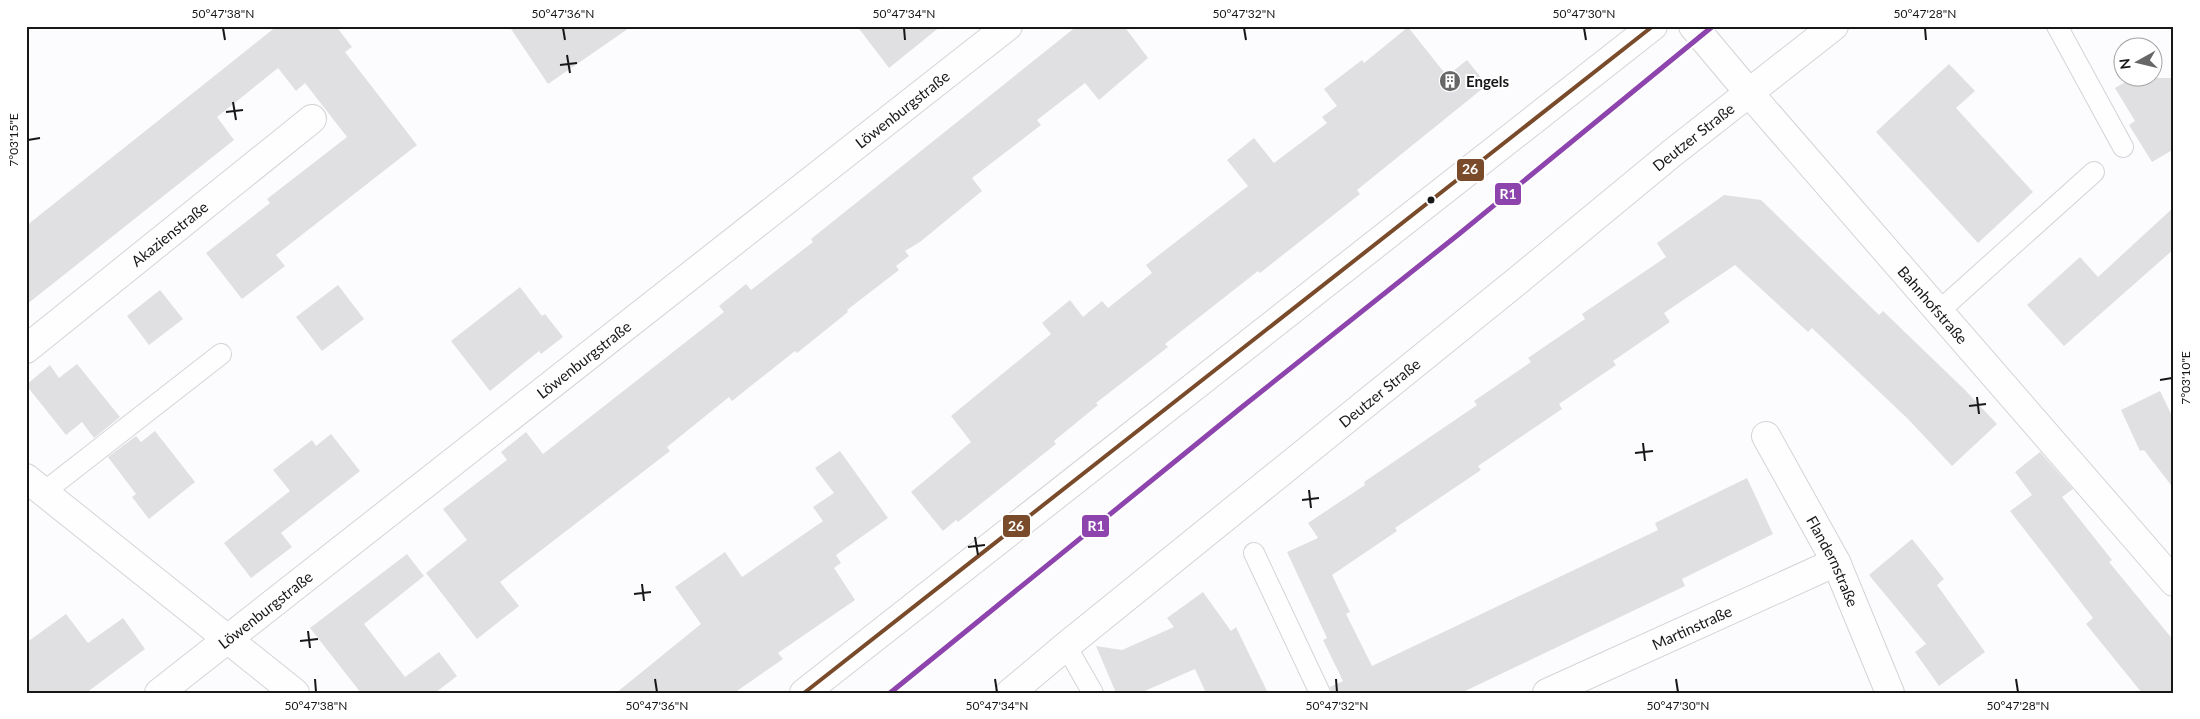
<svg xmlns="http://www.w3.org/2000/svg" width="2200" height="719" font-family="Lato,sans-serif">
	<rect width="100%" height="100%" fill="#fcfbfe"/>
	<!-- building -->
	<path fill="#e0e0e2" d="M 277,26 L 336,26 L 352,47 L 345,52 L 417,145 L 276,255 L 285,266 L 242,299 L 206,253 L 270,203 L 267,199 L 347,137 L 305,83 L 296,91 L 278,68 L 217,117 L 234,140 L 26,305 L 26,226 Z
		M 509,26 L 632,26 L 548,84 Z
		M 857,26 L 941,26 L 889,68 Z
		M 1077,26 L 1124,26 L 1148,58 L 1099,100 L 1085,83 L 1037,120 L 1041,125 L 972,178 L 982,191 L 920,242 L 905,251 L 909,256 L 896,266 L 899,270 L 847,310 L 848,312 L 797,353 L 795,351 L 732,401 L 729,397 L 667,447 L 670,451 L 500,582 L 519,606 L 477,639 L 426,573 L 467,540 L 443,509 L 507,460 L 501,452 L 526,432 L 543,454 L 724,312 L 719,306 L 746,284 L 751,290 L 813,242 L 811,239 Z
		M 1408,27 L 1447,76 L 1467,60 L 1487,85 L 1357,190 L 1360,194 L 1260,273 L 1258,271 L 1165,344 L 1168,347 L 1096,403 L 1098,405 L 1054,441 L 1056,444 L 958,522 L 956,520 L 943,531 L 911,492 L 971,442 L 951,416 L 1051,334 L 1042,323 L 1070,300 L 1083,317 L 1102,301 L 1108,308 L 1152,273 L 1146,265 L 1248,186 L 1227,160 L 1254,138 L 1274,163 L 1327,123 L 1322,117 L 1337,106 L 1324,89 L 1362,60 L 1364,63 Z
		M 1949,64 L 1975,91 L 1956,108 L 2033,192 L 1978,243 L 1876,132 Z
		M 2132,78 L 2174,78 L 2174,149 L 2152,162 L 2129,125 L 2135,121 L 2115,88 Z
		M 1724,195 L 1761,200 L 1879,315 L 1883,311 L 1965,390 L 1997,424 L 1952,466 L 1908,419 L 1812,328 L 1808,332 L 1735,265 L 1664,313 L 1670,322 L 1613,361 L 1616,365 L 1559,404 L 1562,409 L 1478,466 L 1481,470 L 1395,528 L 1397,531 L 1332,575 L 1350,612 L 1346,614 L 1372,666 L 1658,530 L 1655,523 L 1747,478 L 1773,534 L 1682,579 L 1685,586 L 1461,693 L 1332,693 L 1330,687 L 1343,681 L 1323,640 L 1327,638 L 1287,552 L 1318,538 L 1308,523 L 1365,485 L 1364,482 L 1477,405 L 1474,401 L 1531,362 L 1528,358 L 1585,319 L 1582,314 L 1666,257 L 1657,243 Z
		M 2174,207 L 2174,249 L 2064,346 L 2027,305 L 2080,257 L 2098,277 Z
		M 338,285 L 364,319 L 322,351 L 296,317 Z
		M 520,287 L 542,316 L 545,314 L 563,337 L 541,354 L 539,351 L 490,391 L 451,341 Z
		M 160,290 L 183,319 L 149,345 L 127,316 Z
		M 77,364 L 120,417 L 94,438 L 82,422 L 66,435 L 26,385 L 50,365 L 59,378 Z
		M 2160,391 L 2174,420 L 2174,489 L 2144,450 L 2140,451 L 2121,410 Z
		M 155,431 L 195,482 L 149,519 L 132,497 L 136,494 L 108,457 L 136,436 L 141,442 Z
		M 331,434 L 360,471 L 281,533 L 292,547 L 251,578 L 224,543 L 290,491 L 273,470 L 312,440 L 316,446 Z
		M 840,451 L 888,518 L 836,555 L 841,563 L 834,568 L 855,600 L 778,653 L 783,659 L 734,693 L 616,693 L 701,624 L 675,587 L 725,552 L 742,577 L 823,521 L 813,507 L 834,493 L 815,468 Z
		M 2040,452 L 2073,489 L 2062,497 L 2112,560 L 2109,562 L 2174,641 L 2174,693 L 2142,693 L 2086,624 L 2093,618 L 2010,511 L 2032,495 L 2015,472 Z
		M 1912,539 L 1944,579 L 1937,585 L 1985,652 L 1939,686 L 1915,652 L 1926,644 L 1869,575 Z
		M 407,554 L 424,576 L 364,624 L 405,677 L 439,652 L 457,676 L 435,693 L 361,693 L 310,628 Z
		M 1203,592 L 1231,631 L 1236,627 L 1268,693 L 1206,693 L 1195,669 L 1140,693 L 1116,693 L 1096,646 L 1122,650 L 1174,627 L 1167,618 Z
		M 66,614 L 88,643 L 123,618 L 145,649 L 86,693 L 26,693 L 26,643 Z"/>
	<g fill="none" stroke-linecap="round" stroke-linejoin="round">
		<!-- service casing -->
		<g stroke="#d4d3d6" stroke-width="22">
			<path id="service" d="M 2057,26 L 2123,147
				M 1939,311 L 2094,172
				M 44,492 L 221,354
				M 1254,553 L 1320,693
				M 1066,646 L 1093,693"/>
		</g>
		<!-- minor casing -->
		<g stroke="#d4d3d6" stroke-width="30">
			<g id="minor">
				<path d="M 1693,26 L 1750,94"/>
				<path id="s1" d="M 26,349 L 312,119"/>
				<path id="s2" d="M 1766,436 L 1836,562 L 1890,693"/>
				<path d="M 26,478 L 295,693"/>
				<path id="s3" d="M 159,693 L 1008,26"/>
				<path d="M 804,693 L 1653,26"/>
				<path id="s4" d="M 1547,693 L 1836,562"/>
			</g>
		</g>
		<!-- tertiary casing -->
		<g stroke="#d4d3d6" stroke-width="30">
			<g id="tertiary">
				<path id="s5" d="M 1750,94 L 2174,582"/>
			</g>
		</g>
		<!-- secondary casing -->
		<g stroke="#d4d3d6" stroke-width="30">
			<g id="secondary">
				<path id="s6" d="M 1010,693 L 1066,646 L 1516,282 L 1671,154 L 1834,26"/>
			</g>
		</g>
		<!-- service -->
		<use href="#service" stroke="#fffeff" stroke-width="20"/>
		<!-- minor -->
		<use href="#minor" stroke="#fffeff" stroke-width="28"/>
		<!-- tertiary -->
		<use href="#tertiary" stroke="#fffeff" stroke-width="28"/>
		<!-- secondary -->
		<use href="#secondary" stroke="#fffeff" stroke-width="28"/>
		<!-- bus-1 casing -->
		<g stroke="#fff" stroke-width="8">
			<path id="bus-1" d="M 804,693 L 1653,26"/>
		</g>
		<!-- bus-1 -->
		<use href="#bus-1" stroke="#7a4b2a" stroke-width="4"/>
		<!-- rail-1 casing -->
		<g stroke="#fff" stroke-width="9">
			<path id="rail-1" d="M 890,693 L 1242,407 L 1459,234 L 1713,26"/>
		</g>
		<!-- rail-1 -->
		<use href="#rail-1" stroke="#8e44ad" stroke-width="5"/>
	</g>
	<!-- ticks -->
	<path fill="none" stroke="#171718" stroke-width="2" d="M 223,28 L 225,40M 563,28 L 565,40M 904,28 L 905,40M 1244,28 L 1246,40M 1584,28 L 1586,40M 1925,28 L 1926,40M 567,55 L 570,73M 560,65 L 577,63M 233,102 L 236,120M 226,112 L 243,110M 28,140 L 40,138M 2160,380 L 2172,378M 1977,397 L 1979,414M 1969,406 L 1986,404M 1643,443 L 1645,461M 1635,453 L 1653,451M 1309,490 L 1311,508M 1302,500 L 1319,498M 975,537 L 978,555M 968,547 L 985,545M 642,584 L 644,601M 634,594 L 651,592M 308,631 L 310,648M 300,641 L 318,639M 315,679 L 316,692M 655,679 L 657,692M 995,679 L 997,692M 1336,679 L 1337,692M 1676,679 L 1678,692M 2016,679 L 2018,692"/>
	<!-- icons -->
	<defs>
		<g id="building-disc" transform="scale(1.125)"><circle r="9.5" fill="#676768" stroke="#fff"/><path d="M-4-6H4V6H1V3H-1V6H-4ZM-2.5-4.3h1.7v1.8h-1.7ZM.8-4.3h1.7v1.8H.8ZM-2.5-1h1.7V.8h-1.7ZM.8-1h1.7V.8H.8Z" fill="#fff"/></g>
	</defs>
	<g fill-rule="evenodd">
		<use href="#building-disc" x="1450" y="81"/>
	</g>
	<!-- markers -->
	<circle fill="#171718" stroke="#fff" stroke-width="2" cx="1431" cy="200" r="4.5"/>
	<g text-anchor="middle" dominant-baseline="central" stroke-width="4" stroke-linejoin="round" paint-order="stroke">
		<!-- poi labels -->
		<g font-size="15" font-weight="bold" fill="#171718" stroke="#fff" text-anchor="start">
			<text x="1466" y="81">Engels</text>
		</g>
		<!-- street labels -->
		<g font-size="15" fill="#171718" stroke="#fff">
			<text stroke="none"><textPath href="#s3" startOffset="945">Löwenburgstraße</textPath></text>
			<text stroke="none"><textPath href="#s6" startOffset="881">Deutzer Straße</textPath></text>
			<text stroke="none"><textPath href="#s1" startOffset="184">Akazienstraße</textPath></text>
			<text stroke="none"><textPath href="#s5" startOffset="279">Bahnhofstraße</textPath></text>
			<text stroke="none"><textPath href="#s3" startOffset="540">Löwenburgstraße</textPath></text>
			<text stroke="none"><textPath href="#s6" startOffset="476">Deutzer Straße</textPath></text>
			<text stroke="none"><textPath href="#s2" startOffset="142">Flandernstraße</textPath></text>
			<text stroke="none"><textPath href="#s3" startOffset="135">Löwenburgstraße</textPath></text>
			<text stroke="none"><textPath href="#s4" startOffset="159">Martinstraße</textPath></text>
		</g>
	</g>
	<g stroke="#fff" stroke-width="2">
		<rect x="1456" y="158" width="29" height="24" rx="5" fill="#7a4b2a"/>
		<rect x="1494" y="182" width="28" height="24" rx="5" fill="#8e44ad"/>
		<rect x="1081" y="514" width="29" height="24" rx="5" fill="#8e44ad"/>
		<rect x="1002" y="514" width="29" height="24" rx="5" fill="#7a4b2a"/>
	</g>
	<g font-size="14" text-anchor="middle" font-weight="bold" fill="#fff">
		<text x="1470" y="174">26</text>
		<text x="1508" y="199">R1</text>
		<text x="1096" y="531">R1</text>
		<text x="1016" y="531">26</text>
	</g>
	<!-- border -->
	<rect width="2200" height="719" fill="none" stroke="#ffffff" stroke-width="55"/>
	<!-- north arrow -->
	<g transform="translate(2138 62) rotate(262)"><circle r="24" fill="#ffffff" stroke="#a2a2a3"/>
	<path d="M0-4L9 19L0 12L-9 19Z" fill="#676768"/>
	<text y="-8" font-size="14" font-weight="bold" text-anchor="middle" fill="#171718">N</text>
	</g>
	<rect x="28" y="28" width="2144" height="664" fill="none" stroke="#171718" stroke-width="2"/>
	<g font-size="12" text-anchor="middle" fill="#171718">
		<text x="223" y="18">50°47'38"N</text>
		<text x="563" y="18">50°47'36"N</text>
		<text x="904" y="18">50°47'34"N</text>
		<text x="1244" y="18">50°47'32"N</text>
		<text x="1584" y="18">50°47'30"N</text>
		<text x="1925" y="18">50°47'28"N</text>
		<text transform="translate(14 140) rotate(-90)" y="4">7°03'15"E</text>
		<text transform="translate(2186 378) rotate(-90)" y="4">7°03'10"E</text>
		<text x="316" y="710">50°47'38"N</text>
		<text x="657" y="710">50°47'36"N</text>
		<text x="997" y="710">50°47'34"N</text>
		<text x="1337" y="710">50°47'32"N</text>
		<text x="1678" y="710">50°47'30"N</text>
		<text x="2018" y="710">50°47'28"N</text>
	</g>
</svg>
